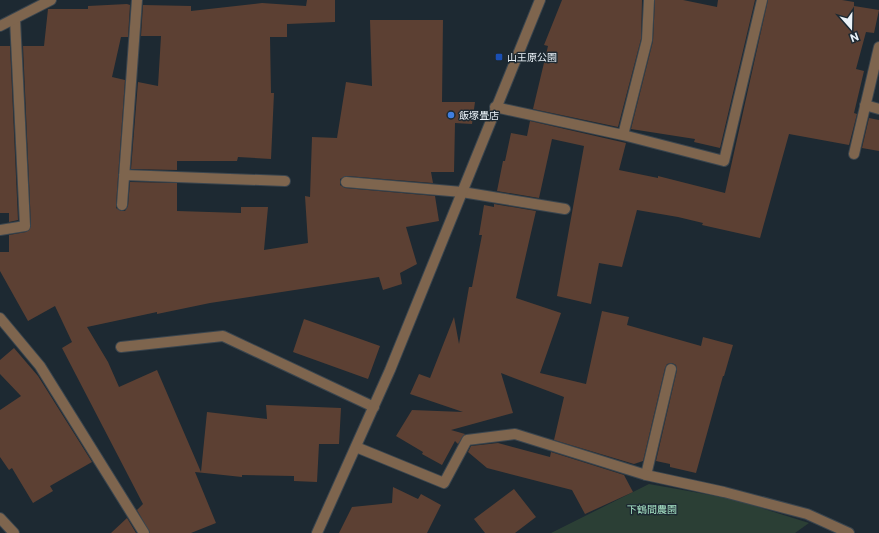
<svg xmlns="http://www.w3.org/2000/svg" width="879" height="533" font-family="Commissioner,'Noto Sans JP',sans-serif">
	<rect width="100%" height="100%" fill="#1d2932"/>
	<!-- green -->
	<path fill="#2b3f35" d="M 649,484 L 733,499 L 809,523 L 795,533 L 551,533 Z"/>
	<!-- building -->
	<path fill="#5c4033" d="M 307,0 L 335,0 L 335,22 L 287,24 L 287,37 L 270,37 L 271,93 L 274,93 L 271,159 L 238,157 L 237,161 L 177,161 L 177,170 L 131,169 L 138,82 L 158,86 L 161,36 L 141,36 L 143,5 L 191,6 L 191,11 L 262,3 L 306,6 Z
		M 562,0 L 642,0 L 641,39 L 618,127 L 533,109 L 548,46 L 544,45 Z
		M 655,0 L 683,0 L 717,7 L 718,0 L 755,0 L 720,148 L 694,142 L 695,139 L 631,129 L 653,41 Z
		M 768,0 L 842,0 L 854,2 L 854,6 L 879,10 L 874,33 L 866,32 L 856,69 L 864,71 L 854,113 L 857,114 L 849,145 L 789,134 L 760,238 L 702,225 L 703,223 L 678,217 L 637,210 L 622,267 L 599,263 L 591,304 L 557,296 L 584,146 L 552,139 L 539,198 L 497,191 L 503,161 L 505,161 L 511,133 L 527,136 L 530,121 L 626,143 L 619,170 L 658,178 L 658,176 L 725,193 Z
		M 127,4 L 130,5 L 128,37 L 121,37 L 112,77 L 125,80 L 116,205 L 116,208 L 121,211 L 125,211 L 128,206 L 130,182 L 177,183 L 177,211 L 241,213 L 241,207 L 268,207 L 264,250 L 308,243 L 305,196 L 310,197 L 312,137 L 337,138 L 346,82 L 372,86 L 370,20 L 443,20 L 442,102 L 475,102 L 472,124 L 455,123 L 454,172 L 431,172 L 433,183 L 347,176 L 340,179 L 340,185 L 345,188 L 435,196 L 439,221 L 406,227 L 417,264 L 400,273 L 402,284 L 383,290 L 379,277 L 210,303 L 157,314 L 157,312 L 87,327 L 108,362 L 119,387 L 157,370 L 201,472 L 207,412 L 267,419 L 266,405 L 341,408 L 339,444 L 319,444 L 317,482 L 294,481 L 294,476 L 242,475 L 242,477 L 195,472 L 216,523 L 191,533 L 150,533 L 137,510 L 143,504 L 62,348 L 72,342 L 55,306 L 28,321 L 0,271 L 0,252 L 9,252 L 9,235 L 26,232 L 31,226 L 23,46 L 44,46 L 48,9 L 88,9 L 88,6 Z
		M 0,46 L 10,46 L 18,220 L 9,222 L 9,213 L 0,213 Z
		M 869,118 L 879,120 L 879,151 L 862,148 Z
		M 494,204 L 536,211 L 516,298 L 561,313 L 540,373 L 586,384 L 602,311 L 629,317 L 627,325 L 701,346 L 703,337 L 733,345 L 724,376 L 723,376 L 696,473 L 670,467 L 670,464 L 656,461 L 677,370 L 676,365 L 672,363 L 667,364 L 665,368 L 643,461 L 634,464 L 554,440 L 564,397 L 501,373 L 513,413 L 451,430 L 465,434 L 458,444 L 455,441 L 442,465 L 422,454 L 423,452 L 396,436 L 412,410 L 463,412 L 410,394 L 419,374 L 430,378 L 454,317 L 459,344 L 469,287 L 472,287 L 482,235 L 479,235 L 484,205 L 494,207 Z
		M 304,319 L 380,346 L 368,379 L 293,352 Z
		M 14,348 L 38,376 L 92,462 L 50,486 L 53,491 L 33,503 L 12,468 L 9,470 L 0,457 L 0,410 L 21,396 L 0,374 L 0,360 Z
		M 498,443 L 550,457 L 551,452 L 624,475 L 633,492 L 585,514 L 572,490 L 487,468 L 468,452 L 471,446 Z
		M 393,487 L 418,499 L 421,494 L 441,505 L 427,533 L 339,533 L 352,507 L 392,503 Z
		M 514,489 L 536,517 L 515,533 L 485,533 L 474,519 Z
		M 127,518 L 136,533 L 111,533 Z"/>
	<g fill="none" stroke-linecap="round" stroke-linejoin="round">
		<!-- service casing -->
		<g stroke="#3a454e" stroke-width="12">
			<path id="service" d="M 865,105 L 879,109
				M 495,107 L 623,135 L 724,161 L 762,0
				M 623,135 L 647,40 L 649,0
				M 854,154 L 879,47
				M 124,175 L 285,181
				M 346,182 L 462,192 L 565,209
				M 122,205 L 137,0
				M 0,230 L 25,226 L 15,19
				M 121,347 L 223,336 L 374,407
				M 646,475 L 671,369"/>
		</g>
		<!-- minor casing -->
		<g stroke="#3a454e" stroke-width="12">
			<path id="minor" d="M 0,26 L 51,0
				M 0,318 L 40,366 L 144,533
				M 356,447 L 444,483 L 467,440 L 515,434 L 646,475 L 724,492 L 807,514 L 849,533
				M 0,518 L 14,533"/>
		</g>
		<!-- tertiary casing -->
		<g stroke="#3a454e" stroke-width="12">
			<path id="tertiary" d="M 317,533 L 390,370 L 540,0"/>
		</g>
		<!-- service -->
		<use href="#service" stroke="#7e654e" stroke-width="10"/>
		<!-- minor -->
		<use href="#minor" stroke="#7e654e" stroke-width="10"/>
		<!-- tertiary -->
		<use href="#tertiary" stroke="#7e654e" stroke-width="10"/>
	</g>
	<!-- markers -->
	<rect fill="#1a4fb4" stroke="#1d2932" stroke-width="1.5" x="495" y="53" width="8" height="8" rx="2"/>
	<circle fill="#3f7fe0" stroke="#1d2932" stroke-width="1.5" cx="451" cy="115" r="4"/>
	<g text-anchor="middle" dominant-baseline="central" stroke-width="3" stroke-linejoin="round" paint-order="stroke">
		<!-- poi labels -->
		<g font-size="10" fill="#eaf2f8" stroke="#1d2932" text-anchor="start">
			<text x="507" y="57">山王原公園</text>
			<text x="459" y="115">飯塚畳店</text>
		</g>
		<!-- park labels -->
		<g font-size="10" fill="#a9e6c8" stroke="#1d2932">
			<text x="652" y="509">下鶴間農園</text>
		</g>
	</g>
	<!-- north arrow -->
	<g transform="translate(851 28) rotate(160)" stroke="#1d2932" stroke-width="3" paint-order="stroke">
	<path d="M0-3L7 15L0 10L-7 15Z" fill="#eaf2f8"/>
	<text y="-6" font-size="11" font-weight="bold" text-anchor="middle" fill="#eaf2f8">N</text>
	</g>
</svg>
